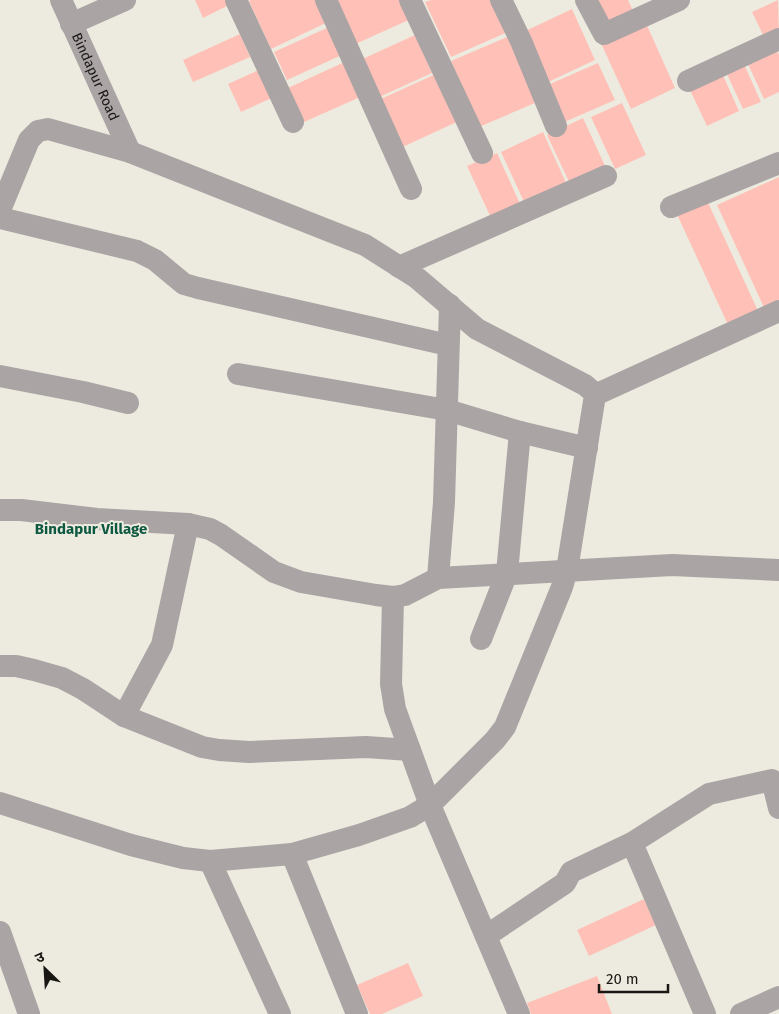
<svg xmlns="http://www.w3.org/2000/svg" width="779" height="1014" font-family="'Fira Sans','Noto Sans Devanagari',sans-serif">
	<rect width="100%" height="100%" fill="#edebdf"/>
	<!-- building -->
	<path fill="#ffc1b7" d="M 195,0 L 229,0 L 231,4 L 203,18 Z
		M 251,0 L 318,0 L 328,22 L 271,49 L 249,1 Z
		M 330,0 L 403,0 L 411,19 L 351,46 Z
		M 431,0 L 495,0 L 510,31 L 451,57 L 425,2 Z
		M 594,0 L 628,0 L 633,11 L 605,24 Z
		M 778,0 L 779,38 L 767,43 L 752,12 Z
		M 572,9 L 595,60 L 544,84 L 521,33 Z
		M 645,21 L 675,88 L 631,109 L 600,41 Z
		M 331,26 L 344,54 L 287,80 L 274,52 Z
		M 240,34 L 250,57 L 193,82 L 183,60 Z
		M 514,34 L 542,100 L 479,127 L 451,61 Z
		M 415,35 L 432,73 L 375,99 L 358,61 Z
		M 777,50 L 779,55 L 779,92 L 764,99 L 748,64 Z
		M 351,59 L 367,94 L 304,122 L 288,88 Z
		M 598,63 L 615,100 L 560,124 L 543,87 Z
		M 744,64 L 761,102 L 743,109 L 726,72 Z
		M 263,68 L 276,96 L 241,112 L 228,84 Z
		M 438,73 L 459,121 L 396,150 L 374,102 Z
		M 722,73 L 739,111 L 707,126 L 689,88 Z
		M 622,103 L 646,155 L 615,169 L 591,117 Z
		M 583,118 L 607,170 L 571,186 L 547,135 Z
		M 543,132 L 567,185 L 525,204 L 501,152 Z
		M 497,153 L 521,206 L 492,220 L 467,166 Z
		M 779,177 L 779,309 L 767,314 L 717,205 Z
		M 705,196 L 759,313 L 729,327 L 675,210 Z
		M 644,899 L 656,925 L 589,956 L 577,930 Z
		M 408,963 L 423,996 L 382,1014 L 370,1014 L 357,985 Z
		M 597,976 L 612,1014 L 531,1014 L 527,1003 Z"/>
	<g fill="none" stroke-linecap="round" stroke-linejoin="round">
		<!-- street -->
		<g stroke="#aaa4a5" stroke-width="22">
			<path id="s1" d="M 61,0 L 130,152"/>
			<path d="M 236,0 L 293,122"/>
			<path d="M 326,0 L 411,189"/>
			<path d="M 410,0 L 482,153"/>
			<path d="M 501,0 L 521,41 L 556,126"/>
			<path d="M 586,0 L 604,34 L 679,0"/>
			<path d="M 71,24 L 125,0"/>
			<path d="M 688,81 L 779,39"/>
			<path d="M 671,207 L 779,163"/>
			<path d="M 0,210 L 29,140 L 38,131 L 48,129 L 130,152 L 365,245 L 417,278 L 477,329 L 585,385 L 592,391 L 595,395 L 567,570 L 562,587 L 505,727 L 495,740 L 430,805 L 410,817 L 359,835 L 292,854 L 210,861 L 183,858 L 131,845 L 0,803"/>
			<path d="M 0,218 L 137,251 L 155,260 L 184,284 L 198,288 L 448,345"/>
			<path d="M 399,267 L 606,176"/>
			<path d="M 238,374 L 447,410 L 520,432 L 587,448"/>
			<path d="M 0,376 L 83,392 L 128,403"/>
			<path d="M 595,395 L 779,311"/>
			<path d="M 0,510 L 21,510 L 97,519 L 188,524 L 210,529 L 221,535 L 274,572 L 301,582 L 376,595 L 393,597 L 405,595 L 438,578 L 672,565 L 779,570"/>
			<path d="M 438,578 L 444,502 L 450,305"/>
			<path d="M 393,597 L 391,684 L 395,709 L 430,805 L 519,1014"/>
			<path d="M 481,639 L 507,573 L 520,432"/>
			<path d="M 0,666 L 16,666 L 34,670 L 62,678 L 83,689 L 124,716 L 202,747 L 219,750 L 249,752 L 366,747 L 410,750"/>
			<path d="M 124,716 L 162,645 L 188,524"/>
			<path d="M 632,843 L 705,1014"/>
			<path d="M 292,854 L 357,1014"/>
			<path d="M 210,861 L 280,1014"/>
			<path d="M 0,932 L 29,1014"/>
			<path d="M 486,936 L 565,883 L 571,872 L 632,843 L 709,794 L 772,780 L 779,808"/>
			<path d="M 741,1014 L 779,997"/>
		</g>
	</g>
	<g text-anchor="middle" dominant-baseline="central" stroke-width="4" stroke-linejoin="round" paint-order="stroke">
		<!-- street labels -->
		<g font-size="14" fill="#181713" stroke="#edebdf">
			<text stroke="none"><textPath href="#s1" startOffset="84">Bindapur Road</textPath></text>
		</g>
		<!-- neighbourhood labels -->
		<g font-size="15" font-weight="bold" fill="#0c5840" stroke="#edebdf">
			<text x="91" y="529">Bindapur Village</text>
		</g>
	</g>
	<!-- north arrow -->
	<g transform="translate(45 969) rotate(335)" stroke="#edebdf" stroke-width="4" paint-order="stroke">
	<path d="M0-4L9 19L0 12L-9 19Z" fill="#181713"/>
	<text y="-8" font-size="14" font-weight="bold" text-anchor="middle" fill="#181713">उ</text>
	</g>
	<!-- scale -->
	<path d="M599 984v8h69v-8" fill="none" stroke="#181713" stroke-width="2.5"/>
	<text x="606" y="984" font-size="15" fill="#181713" stroke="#edebdf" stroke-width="4" paint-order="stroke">20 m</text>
</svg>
